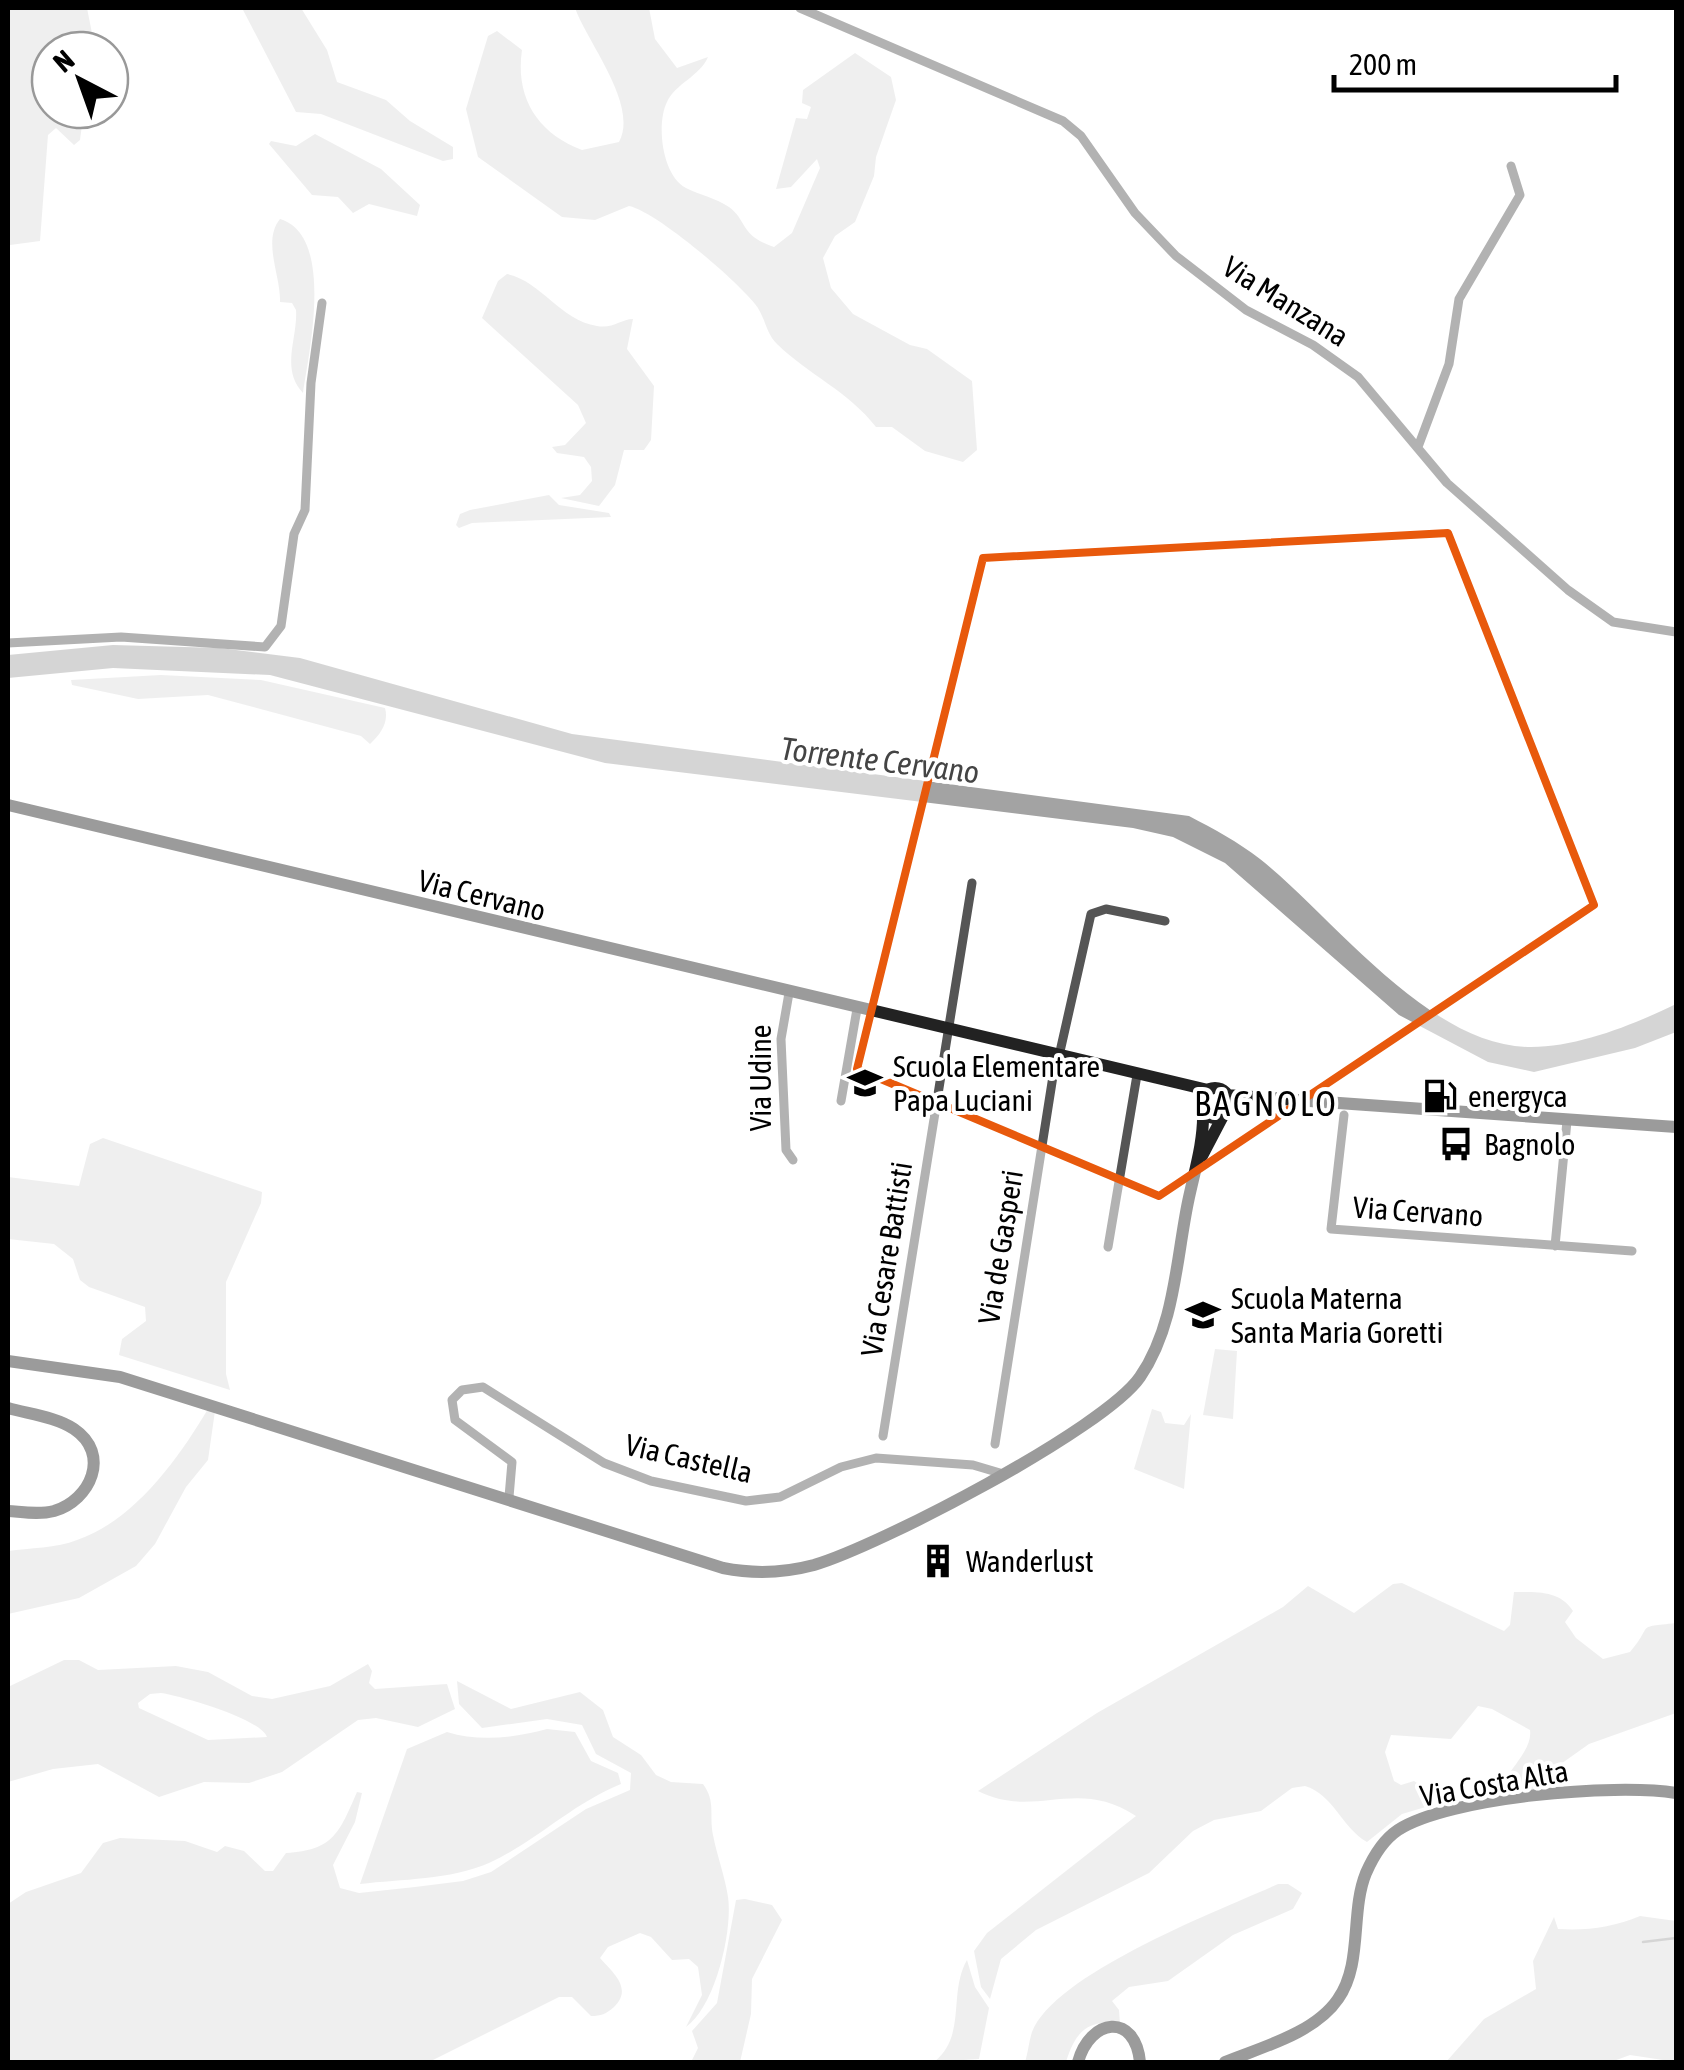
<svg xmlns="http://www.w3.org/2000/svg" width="1684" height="2070" font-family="'Asap Condensed',sans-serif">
	<rect width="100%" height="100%" fill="#fff"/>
	<!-- green -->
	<path fill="#dcdcdc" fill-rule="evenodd" d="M 8,8 L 87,8 L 92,33 L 90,50 L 50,50 L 50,110 L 84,110 L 80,140 L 74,145 L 56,128 L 48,135 L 40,241 L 10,245 Z
		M 242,8 L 301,8 L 327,50 L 337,82 L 386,100 L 410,121 L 453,147 L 453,159 L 443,161 L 321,114 L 296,112 Z
		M 575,8 L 649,8 L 655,39 L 677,68 L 708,57 C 700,76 675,84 667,102 C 656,124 662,176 686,188 C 700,195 716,198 729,207 C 748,221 739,235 774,247 L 792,233 L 820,168 L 817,159 L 791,187 L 776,189 L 796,118 L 807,119 L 811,107 L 802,103 L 803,90 L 855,53 L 891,77 L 896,100 L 876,157 L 874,176 L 855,222 L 835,236 L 823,258 L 831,288 L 853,314 L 910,345 L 927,349 L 972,381 L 977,450 L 963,462 L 925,451 L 892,427 L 876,427 C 848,391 809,375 777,344 C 766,334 765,316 755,304 C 736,280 657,212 629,206 L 595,220 L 562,217 L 478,157 L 466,109 L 488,36 L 497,31 L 522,50 C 515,97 537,133 582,150 L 619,142 C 639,105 587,42 575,8 Z
		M 315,134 L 381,169 L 420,205 L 417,216 L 369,204 L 353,213 L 338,197 L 312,195 L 269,144 L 271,141 L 296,146 Z
		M 280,219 C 335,235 309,353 303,393 C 280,369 298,338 296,310 L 292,303 L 280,302 C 281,276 262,241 280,219 Z
		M 507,274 C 541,281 560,320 597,326 C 613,329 621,319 633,319 L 627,349 L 654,386 L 651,440 L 644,450 L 624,450 L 615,485 L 599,506 L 561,498 L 580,495 L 592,481 L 591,467 L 584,457 L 557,453 L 552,447 L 565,445 L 586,423 L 578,405 L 482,318 L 498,281 Z
		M 549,495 L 559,505 L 609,513 L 611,517 L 472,523 L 459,528 L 456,525 L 460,514 L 470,510 Z
		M 161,675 L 261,680 L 385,708 C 389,722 381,734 370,744 L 361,736 L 208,695 L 138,699 L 72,685 L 71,680 Z
		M 103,1138 L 262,1192 L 261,1203 L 226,1282 L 226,1374 L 230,1390 L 119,1355 L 122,1339 L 146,1321 L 145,1307 L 89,1287 L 80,1280 L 73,1259 L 54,1244 L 8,1239 L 8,1177 L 79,1186 L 90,1144 Z
		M 1215,1349 L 1237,1351 L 1233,1419 L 1203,1415 Z
		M 208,1409 L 215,1411 L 208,1460 L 186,1487 L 155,1544 L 136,1566 L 79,1598 L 8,1614 L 8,1551 C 29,1548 57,1548 77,1540 C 135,1520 178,1459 208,1409 Z
		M 1152,1409 L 1161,1412 L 1165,1423 L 1184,1425 L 1191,1414 L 1184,1489 L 1134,1469 Z
		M 1402,1583 L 1504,1631 L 1510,1625 L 1514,1592 C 1536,1592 1560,1590 1573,1611 L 1565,1622 L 1576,1638 L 1603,1659 L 1630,1652 C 1655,1623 1633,1628 1676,1623 L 1676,1713 L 1589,1744 L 1558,1766 L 1551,1790 L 1498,1797 C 1504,1771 1533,1752 1530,1730 L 1492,1709 L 1478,1706 L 1451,1739 L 1391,1735 L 1385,1752 L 1394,1781 L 1401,1785 L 1414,1781 L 1428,1790 L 1429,1806 L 1402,1814 L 1367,1842 C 1342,1828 1333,1794 1305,1786 L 1292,1788 L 1261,1811 L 1214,1820 L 1193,1831 L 1149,1873 L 1036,1930 L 1001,1959 L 990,1999 L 981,1987 L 974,1951 L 987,1933 L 1136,1816 C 1076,1776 1035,1820 978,1791 L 1097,1713 L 1283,1607 L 1308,1586 L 1354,1613 L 1393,1584 Z
		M 64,1660 L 79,1660 L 98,1670 L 176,1666 L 208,1672 L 252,1696 L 272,1699 L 330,1686 L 368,1664 L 372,1671 L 369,1683 L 375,1689 L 447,1684 L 455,1709 L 418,1727 L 376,1718 L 358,1720 L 282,1772 L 249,1783 L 204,1782 L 159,1797 L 98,1764 L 53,1769 L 8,1782 L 8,1687 ZM 161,1693 C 182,1696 261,1719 267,1737 L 208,1740 L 139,1708 L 138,1703 L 150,1694 Z
		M 457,1681 L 511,1709 L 580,1692 L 603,1710 L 613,1737 L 641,1755 L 656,1775 L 671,1782 L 703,1784 C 716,1802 709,1814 713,1835 C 717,1856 725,1876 728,1897 C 733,1931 715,2007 686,2027 L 702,1995 L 698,1967 L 689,1959 L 672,1960 L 651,1937 L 640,1933 L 608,1947 L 600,1958 C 611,1971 634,1988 614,2007 C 606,2014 601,2016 591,2016 L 572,1997 L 559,1997 L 429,2062 L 8,2062 L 8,1904 L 26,1892 L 81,1873 L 103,1843 L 120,1838 L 185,1841 L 217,1852 L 225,1846 L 244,1851 L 265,1871 L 273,1871 L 286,1853 C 334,1850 339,1833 357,1792 L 362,1793 L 355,1822 L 333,1865 L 340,1888 L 359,1893 L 415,1887 L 463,1881 L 491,1872 L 586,1809 L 630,1790 L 631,1773 L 596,1754 L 582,1725 L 547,1719 L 482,1728 L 459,1704 Z
		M 547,1729 L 575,1732 L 591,1761 L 618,1773 L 621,1784 C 570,1805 537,1841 489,1863 C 450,1880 402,1879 360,1884 L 407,1749 L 447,1732 C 479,1742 514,1738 547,1729 Z
		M 1278,1884 L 1288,1884 L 1302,1893 L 1293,1909 L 1233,1935 L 1168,1981 L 1129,1987 L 1112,2001 L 1119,2010 L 1120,2024 C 1087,2018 1075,2033 1066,2062 L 1025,2062 C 1028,2053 1029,2041 1032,2032 C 1055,1973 1220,1910 1278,1884 Z
		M 745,1899 L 772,1905 L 782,1920 L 752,1979 L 751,2014 L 740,2062 L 691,2062 L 698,2048 L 692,2031 L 717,2003 L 736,1900 Z
		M 1640,1916 L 1676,1921 L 1676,2062 L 1630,2055 L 1611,2062 L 1446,2062 L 1484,2019 L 1536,1989 L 1533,1961 L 1554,1917 L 1558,1929 C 1586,1931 1614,1927 1640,1916 Z
		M 967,1960 L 975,1987 L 989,2008 L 979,2059 L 934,2062 C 967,2036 948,1993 967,1960 Z"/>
	<!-- water -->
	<path fill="#a3a3a3" d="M 113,645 L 220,648 L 300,658 L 572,734 L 1189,816 C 1214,829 1238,842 1260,859 C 1335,919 1429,1047 1531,1047 C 1579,1047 1635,1024 1676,1004 L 1676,1032 L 1635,1048 L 1534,1072 L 1488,1062 L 1399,1015 L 1225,863 L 1173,837 L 1133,828 L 605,763 L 270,675 L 113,668 L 8,678 L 8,655 Z"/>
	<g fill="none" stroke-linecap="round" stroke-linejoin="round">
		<!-- stream -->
		<path stroke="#a3a3a3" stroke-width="2.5" d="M 1643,1942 L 1676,1938"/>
		<!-- minor -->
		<path stroke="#555" stroke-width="9" d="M 800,8 L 1063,121 L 1081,136 L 1135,213 L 1176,256 L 1246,310 L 1313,345 L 1358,377 L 1447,483 L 1568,590 L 1613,622 L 1676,632
			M 1418,447 L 1449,364 L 1459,299 L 1520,195 L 1511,166
			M 8,643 L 121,637 L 265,647 L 281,626 L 294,534 L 305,510 L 311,383 L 322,303
			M 789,993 L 781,1039 L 786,1150 L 793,1160
			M 1059,1056 L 1091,914 L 1106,909 L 1165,921
			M 841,1101 L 857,1009
			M 1344,1115 L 1331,1229 L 1632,1251
			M 1555,1246 L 1567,1121
			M 1108,1247 L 1137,1075
			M 883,1436 L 972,883
			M 995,1444 L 1056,1057
			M 509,1497 L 512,1462 L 455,1420 L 452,1400 L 462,1390 L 483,1387 L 604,1463 L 651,1481 L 746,1501 L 780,1497 L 841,1467 L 876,1458 L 973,1465 L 1000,1473"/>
		<!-- secondary -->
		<path stroke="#222" stroke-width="12" d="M 8,805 L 1208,1090
			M1200 1103a15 15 0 1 1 30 0a15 15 0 1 1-30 0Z
			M 1226,1095 L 1676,1127
			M 1202,1156 L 1224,1114
			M 8,1361 L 120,1377 L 723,1568 C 753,1574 784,1573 814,1565 C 879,1546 1104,1429 1140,1377 C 1175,1326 1176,1260 1188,1202 C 1194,1173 1204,1142 1203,1112
			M 8,1408 C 29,1414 56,1417 74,1429 C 111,1454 91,1500 54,1511 C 39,1515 23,1512 8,1511
			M 1078,2062 C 1090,2018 1135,2012 1140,2062
			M 1225,2062 C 1262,2047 1315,2033 1338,1999 C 1363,1964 1350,1912 1366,1873 C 1373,1857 1383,1840 1398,1830 C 1449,1797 1615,1783 1676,1793"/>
	</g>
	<!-- marked area -->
	<path d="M0 0H1684V2070H0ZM 1448,533 L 1594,905 L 1159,1196 L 857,1069 L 983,558 Z" fill="#fff" fill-opacity=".55" fill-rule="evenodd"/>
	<path fill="none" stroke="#e8590c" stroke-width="8" stroke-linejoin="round" d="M 1448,533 L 1594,905 L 1159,1196 L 857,1069 L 983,558 Z"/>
	<!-- icons -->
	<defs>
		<g id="school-bare" transform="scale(2.7)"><path d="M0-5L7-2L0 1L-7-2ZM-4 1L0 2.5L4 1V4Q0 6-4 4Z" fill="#000" stroke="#fff" stroke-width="2.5" paint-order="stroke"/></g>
		<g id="fuel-bare" transform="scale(2.7)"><path d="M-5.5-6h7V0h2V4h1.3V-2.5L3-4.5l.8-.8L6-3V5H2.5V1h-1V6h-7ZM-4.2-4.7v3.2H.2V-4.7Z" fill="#000" stroke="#fff" stroke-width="2.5" paint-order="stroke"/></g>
		<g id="bus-bare" transform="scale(2.7)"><path d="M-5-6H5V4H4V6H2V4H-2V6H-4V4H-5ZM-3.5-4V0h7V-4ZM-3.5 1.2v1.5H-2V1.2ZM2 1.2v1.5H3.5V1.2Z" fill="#000" stroke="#fff" stroke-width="2.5" paint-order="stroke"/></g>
		<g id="building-bare" transform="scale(2.7)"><path d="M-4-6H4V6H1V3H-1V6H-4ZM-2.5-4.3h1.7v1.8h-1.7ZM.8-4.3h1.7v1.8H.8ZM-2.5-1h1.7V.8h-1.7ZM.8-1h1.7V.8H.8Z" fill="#000" stroke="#fff" stroke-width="2.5" paint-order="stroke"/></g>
	</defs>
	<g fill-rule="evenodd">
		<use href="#school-bare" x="865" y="1083"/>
		<use href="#fuel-bare" x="1440" y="1096"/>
		<use href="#bus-bare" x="1456" y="1144"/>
		<use href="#school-bare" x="1203" y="1315"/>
		<use href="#building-bare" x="938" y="1561"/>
	</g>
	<g text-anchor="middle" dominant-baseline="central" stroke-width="8" stroke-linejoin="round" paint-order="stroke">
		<!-- street labels -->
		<g font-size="30" fill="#000" stroke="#fff">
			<text transform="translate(1286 301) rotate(32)">Via Manzana</text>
			<text transform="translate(482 895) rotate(14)">Via Cervano</text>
			<text transform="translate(760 1078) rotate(-90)">Via Udine</text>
			<text transform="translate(1418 1211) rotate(4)">Via Cervano</text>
			<text transform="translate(1000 1247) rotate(-81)">Via de Gasperi</text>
			<text transform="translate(886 1259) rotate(-81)">Via Cesare Battisti</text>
			<text transform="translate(689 1458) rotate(13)">Via Castella</text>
			<text transform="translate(1494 1783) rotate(-10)">Via Costa Alta</text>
		</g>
		<!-- poi labels -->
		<g font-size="30" fill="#000" stroke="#fff" text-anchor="start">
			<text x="893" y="1066">Scuola Elementare<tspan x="893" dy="34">Papa Luciani</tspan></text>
			<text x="1468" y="1096">energyca</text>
			<text x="1484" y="1144">Bagnolo</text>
			<text x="1231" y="1298">Scuola Materna<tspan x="1231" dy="34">Santa Maria Goretti</tspan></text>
			<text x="966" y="1561">Wanderlust</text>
		</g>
		<!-- water labels -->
		<g font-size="32" font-style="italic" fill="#444" stroke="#fff">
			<text transform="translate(880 760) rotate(7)">Torrente Cervano</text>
		</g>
		<!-- quarter labels -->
		<g font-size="35" letter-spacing="2.5" fill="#000" stroke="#fff">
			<text x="1266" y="1103">BAGNOLO</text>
		</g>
	</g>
	<!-- border -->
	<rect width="1684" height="2070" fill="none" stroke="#000000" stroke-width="20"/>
	<!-- north arrow -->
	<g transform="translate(80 80) rotate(319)"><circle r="48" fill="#ffffff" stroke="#999999" stroke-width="2.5"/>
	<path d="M0-8L18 38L0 25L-18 38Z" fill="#000000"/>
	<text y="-15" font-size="28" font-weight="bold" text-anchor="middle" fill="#000000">N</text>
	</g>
	<!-- scale -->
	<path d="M1334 75v15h282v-15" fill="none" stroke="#000000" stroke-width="5"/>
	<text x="1349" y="75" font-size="30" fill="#000000" stroke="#ffffff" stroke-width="8" paint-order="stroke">200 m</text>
</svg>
